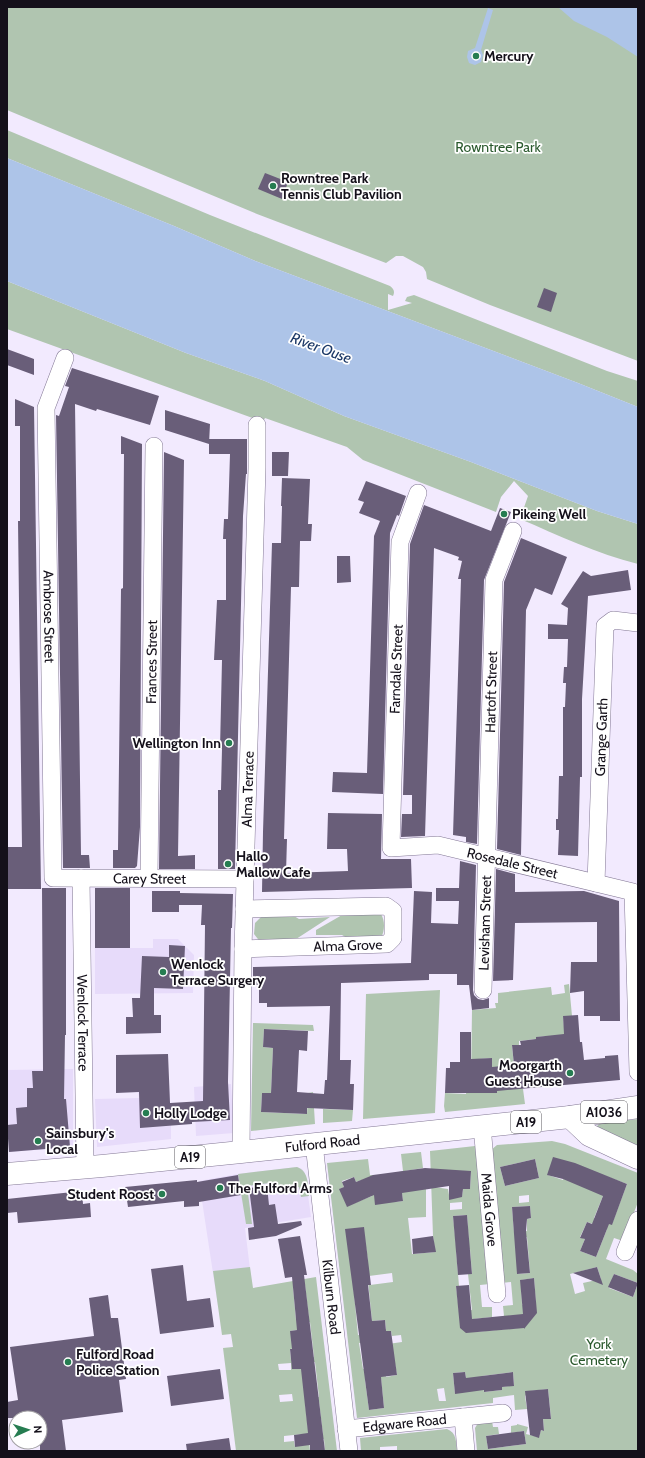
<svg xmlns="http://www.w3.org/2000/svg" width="645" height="1458" font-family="Cabin,sans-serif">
	<rect width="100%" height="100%" fill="#f2eafe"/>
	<!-- built -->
	<path fill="#e7dbfa" d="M 153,939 L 178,939 L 194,955 L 193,993 L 95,994 L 95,948 L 153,948 Z
		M 73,1069 L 73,1147 L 9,1152 L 7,1070 Z
		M 169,1084 L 171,1125 L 171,1139 L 97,1147 L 95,1099 L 139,1098 L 138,1087 Z
		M 231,1084 L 234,1133 L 196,1136 L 194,1087 Z
		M 297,1167 L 302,1169 L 305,1173 L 311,1217 L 245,1228 L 254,1302 L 218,1306 L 199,1181 L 238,1174 Z"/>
	<!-- green -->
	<path fill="#b0c5b0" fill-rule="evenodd" d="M 7,7 L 638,7 L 638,361 L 490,305 L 427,279 L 426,272 L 423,267 L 403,256 L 396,256 L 386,263 L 257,214 L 7,110 Z
		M 7,130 L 210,215 L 390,286 C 394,289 395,292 393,296 L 388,294 L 388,310 L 412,303 L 405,301 L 407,297 L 414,295 L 607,371 L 638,381 L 638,407 L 578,383 L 253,260 L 174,226 L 7,158 Z
		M 7,281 L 186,353 L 265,381 L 344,416 L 471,462 L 597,511 L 638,524 L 638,564 C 597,554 558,535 520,519 L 528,496 L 514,481 L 501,497 L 496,512 L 363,460 L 347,447 L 265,418 L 263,422 L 258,420 L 7,329 Z
		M 349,911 L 381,914 C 385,921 385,930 381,938 L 352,941 L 342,935 L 316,935 L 316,930 Z
		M 289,913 L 299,919 L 330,917 L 290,943 L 261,943 L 254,934 L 255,923 L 264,914 Z
		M 569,984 L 572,1016 L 563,1016 L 565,1038 L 547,1040 L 547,1036 L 537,1037 L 536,1039 L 519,1041 L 519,1045 L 512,1046 L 514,1065 L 505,1066 L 523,1089 L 525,1104 L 445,1112 L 444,1106 L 445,1093 L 466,1094 L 467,1082 L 471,1081 L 472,1010 L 496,1008 L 495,1003 L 498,1003 L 498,993 L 551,987 L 552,995 L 565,993 L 564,985 ZM 492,1058 L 492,1067 L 495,1067 L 497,1093 L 475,1093 L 474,1068 L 479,1068 L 479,1059 Z
		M 440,990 L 435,1113 L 363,1119 L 366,994 Z
		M 253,1023 L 313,1025 L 314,1031 L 264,1029 L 263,1047 L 273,1048 L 271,1093 L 262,1093 L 261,1112 L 307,1114 L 308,1093 L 313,1092 L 315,1124 L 251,1131 Z
		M 323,1109 L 353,1110 L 352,1121 L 323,1123 Z
		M 638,1119 L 638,1147 L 597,1129 L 597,1126 L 600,1123 Z
		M 552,1141 L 565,1144 L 638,1173 L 638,1202 L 623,1241 L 614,1238 L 606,1259 L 633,1270 L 638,1274 L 638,1451 L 477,1451 L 475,1428 L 478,1423 L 492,1421 L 493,1427 L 498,1427 L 499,1434 L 486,1436 L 488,1449 L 526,1444 L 524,1431 L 511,1433 L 511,1426 L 517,1425 L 517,1424 L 528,1427 L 526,1434 L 539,1437 L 541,1430 L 544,1431 L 543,1419 L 551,1418 L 548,1389 L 530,1391 L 525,1396 L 527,1409 L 515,1410 L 514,1395 L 493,1398 L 493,1403 L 357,1418 L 327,1163 L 368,1159 L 370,1175 L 376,1175 L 395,1202 L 403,1201 L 399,1172 L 403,1171 L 401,1154 L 421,1152 L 423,1168 L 405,1171 L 426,1189 L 426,1217 L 408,1218 L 412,1254 L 413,1254 L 435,1252 L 433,1236 L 430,1151 L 475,1146 L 479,1149 L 490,1284 L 480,1285 L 482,1307 L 492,1307 L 492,1317 L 474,1319 L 475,1332 L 518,1328 L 504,1316 L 503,1306 L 513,1305 L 511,1282 L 502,1283 L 491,1150 L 497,1145 ZM 535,1159 L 539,1178 L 505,1186 L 500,1167 ZM 568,1162 L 563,1180 L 548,1175 ZM 471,1172 L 470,1189 L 463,1189 L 462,1196 L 449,1195 L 448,1189 L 434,1187 ZM 603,1175 L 627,1184 L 612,1224 L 594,1218 L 605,1191 ZM 354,1177 L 356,1182 L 365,1179 L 372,1196 L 347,1206 L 340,1189 L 344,1187 L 342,1181 ZM 529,1195 L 529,1202 L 519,1203 L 519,1196 ZM 462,1202 L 462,1209 L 450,1210 L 450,1203 ZM 530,1206 L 531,1218 L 527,1219 L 527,1231 L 514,1232 L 512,1207 ZM 467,1215 L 469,1244 L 456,1245 L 453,1216 ZM 587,1222 L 607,1229 L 596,1257 L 580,1251 L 585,1239 L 580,1237 ZM 363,1227 L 368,1261 L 350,1264 ZM 527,1237 L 530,1273 L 518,1274 L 515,1238 ZM 470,1249 L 472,1274 L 468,1274 L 472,1310 L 459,1311 L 456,1286 L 459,1286 L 456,1250 ZM 597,1267 L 601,1279 L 583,1283 L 585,1291 L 575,1294 L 570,1274 ZM 392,1273 L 393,1282 L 370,1285 L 369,1276 ZM 614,1274 L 638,1283 L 633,1297 L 609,1288 ZM 534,1278 L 536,1304 L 522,1305 L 521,1280 ZM 368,1281 L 372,1321 L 385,1320 L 386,1329 L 374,1333 L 358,1335 L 353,1283 ZM 391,1331 L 392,1336 L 401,1335 L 402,1342 L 388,1344 L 378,1332 ZM 385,1341 L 381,1367 L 363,1369 L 359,1343 ZM 395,1364 L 397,1375 L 386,1377 L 386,1376 ZM 465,1372 L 466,1378 L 455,1394 L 453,1373 ZM 513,1372 L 514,1385 L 502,1387 L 502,1390 L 484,1392 L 482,1376 ZM 381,1378 L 384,1408 L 369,1410 L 365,1380 ZM 444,1388 L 446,1401 L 439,1401 L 437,1389 Z
		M 297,1167 C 309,1171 308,1186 309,1196 L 301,1197 L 299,1187 L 279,1190 L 278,1182 L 247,1186 L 252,1224 L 246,1224 L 238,1174 Z
		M 250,1267 L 253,1288 L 316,1277 L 337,1451 L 325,1451 L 324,1439 L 309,1441 L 310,1451 L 236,1451 L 223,1348 L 233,1347 L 231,1334 L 222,1335 L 213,1271 ZM 305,1285 L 309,1319 L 296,1320 L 293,1287 ZM 310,1322 L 314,1357 L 291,1360 L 290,1349 L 299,1348 L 290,1331 L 297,1330 L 297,1324 ZM 315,1362 L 319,1397 L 305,1398 L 301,1363 ZM 291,1363 L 291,1370 L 279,1370 L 278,1364 ZM 292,1394 L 293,1401 L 280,1402 L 279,1395 ZM 319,1401 L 323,1435 L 309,1437 L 305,1402 ZM 303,1434 L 304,1440 L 295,1447 L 294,1441 L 284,1442 L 284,1436 Z
		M 447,1429 C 457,1433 456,1442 457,1451 L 397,1451 L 397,1446 L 380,1447 L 380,1451 L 361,1451 L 360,1438 Z"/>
	<!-- water -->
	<path fill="#adc4e8" d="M 558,7 L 638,7 L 638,57 L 607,37 L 574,21 Z
		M 488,8 L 493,10 L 481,50 L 483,55 L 481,62 L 475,65 L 469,63 L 467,57 L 468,51 L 475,48 Z
		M 7,158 L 174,226 L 253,260 L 578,383 L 638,407 L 638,524 L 597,511 L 471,462 L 344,416 L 265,381 L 186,353 L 7,281 Z"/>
	<!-- building -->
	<path fill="#695e79" d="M 265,173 L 288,182 L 282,199 L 258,189 Z
		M 544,288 L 557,293 L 551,312 L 537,307 Z
		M 7,349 L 34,359 L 34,375 L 7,365 Z
		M 72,368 L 159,396 L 150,425 L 97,409 L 96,411 L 75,404 L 81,855 L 89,855 L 90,868 L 63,868 L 56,415 L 59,416 L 69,387 L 65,386 Z
		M 15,399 L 34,407 L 41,889 L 7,889 L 8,847 L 22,847 L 18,521 L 20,521 L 20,426 L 15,426 Z
		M 165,410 L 210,424 L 209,444 L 165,430 Z
		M 121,436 L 142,444 L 140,827 L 137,866 L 135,868 L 113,868 L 113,850 L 118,850 L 121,589 L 123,588 L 124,454 L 121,454 Z
		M 209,439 L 247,439 L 247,474 L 246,474 L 243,516 L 235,869 L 218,869 L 218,790 L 221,790 L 222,749 L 220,749 L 222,660 L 214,660 L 217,600 L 226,600 L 226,539 L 223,539 L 224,519 L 228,519 L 230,454 L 209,454 Z
		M 164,452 L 184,460 L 178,856 L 195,855 L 195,869 L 159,869 Z
		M 272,452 L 289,452 L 288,476 L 272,476 Z
		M 282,478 L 310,479 L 308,524 L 312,524 L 311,541 L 300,541 L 299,587 L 291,587 L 284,839 L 287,839 L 286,873 L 348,871 L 347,849 L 327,849 L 328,813 L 382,814 L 381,859 L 411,859 L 412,888 L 262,892 L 263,832 L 272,543 L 281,543 L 282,506 L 281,506 Z
		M 366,481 L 406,496 L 399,516 L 397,515 L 390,533 L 383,794 L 332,792 L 333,772 L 367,773 L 374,536 L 380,521 L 359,513 L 364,502 L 358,500 Z
		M 424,505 L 491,531 L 500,508 L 511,512 L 484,580 L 477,844 L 466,842 L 466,837 L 453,835 L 461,579 L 458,579 L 462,561 L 458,560 L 459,557 L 434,548 L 425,836 L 401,837 L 402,814 L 412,814 L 412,795 L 403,795 L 410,544 Z
		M 521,538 L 567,557 L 552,595 L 535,588 L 526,610 L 521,855 L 497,849 L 504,582 Z
		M 337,556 L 350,556 L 351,582 L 337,583 Z
		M 628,570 L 631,590 L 588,596 L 582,699 L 582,777 L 580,777 L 578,856 L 558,855 L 559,830 L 556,830 L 556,819 L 558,819 L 559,776 L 563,776 L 563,707 L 565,707 L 566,683 L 563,683 L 564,667 L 567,667 L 568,639 L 548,639 L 548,624 L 567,625 L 568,608 L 561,604 L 583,571 L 591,576 Z
		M 460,861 L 476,865 L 473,990 L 474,995 L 478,999 L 483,1000 L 489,998 L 489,1008 L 472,1010 L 469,985 L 457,985 L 457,974 L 429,974 L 429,980 L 341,983 L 340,1060 L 351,1060 L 350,1084 L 354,1084 L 353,1110 L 307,1108 L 307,1114 L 261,1112 L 262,1093 L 271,1093 L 273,1048 L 263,1047 L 264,1029 L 308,1031 L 307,1051 L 299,1050 L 297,1092 L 324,1094 L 325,1080 L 327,1080 L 330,1006 L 267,1007 L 267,1003 L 259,1003 L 259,985 L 253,985 L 253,967 L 411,963 L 414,891 L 432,892 L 431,923 L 458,924 L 459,901 L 436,901 L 436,888 L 459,888 Z
		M 496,869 L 515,874 L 515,892 L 584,891 L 619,901 L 620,1021 L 600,1021 L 600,1016 L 584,1016 L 584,991 L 570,993 L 571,962 L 597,962 L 597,922 L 515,923 L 513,980 L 493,981 Z
		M 42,888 L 66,888 L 66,1035 L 65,1035 L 64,1099 L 66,1099 L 70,1147 L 9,1152 L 7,1125 L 17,1124 L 16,1108 L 27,1107 L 27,1088 L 33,1088 L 32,1071 L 43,1071 Z
		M 95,888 L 130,888 L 130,948 L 95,948 Z
		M 152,891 L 180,891 L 180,893 L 233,894 L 232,928 L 231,928 L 228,1082 L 230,1120 L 192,1122 L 192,1124 L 140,1128 L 139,1092 L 116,1093 L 116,1055 L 168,1054 L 170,1103 L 203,1101 L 205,925 L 201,925 L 202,905 L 179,905 L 179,912 L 152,912 Z
		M 169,945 L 185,946 L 183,989 L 154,988 L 154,1015 L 161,1015 L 161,1033 L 126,1034 L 126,1017 L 133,1017 L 132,998 L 140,998 L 142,956 L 169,957 Z
		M 578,1015 L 580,1042 L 582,1042 L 584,1060 L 605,1058 L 605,1056 L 618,1055 L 620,1080 L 497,1091 L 497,1093 L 445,1093 L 446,1068 L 450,1068 L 450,1062 L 460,1062 L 460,1032 L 471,1032 L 471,1059 L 492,1058 L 492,1067 L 514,1065 L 512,1045 L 521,1045 L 520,1041 L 536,1039 L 536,1037 L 564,1034 L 563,1016 Z
		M 553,1157 L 575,1163 L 627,1184 L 612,1225 L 609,1224 L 596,1257 L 580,1251 L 585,1239 L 580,1238 L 587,1222 L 592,1224 L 603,1196 L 563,1179 L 547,1175 Z
		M 535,1159 L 539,1178 L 505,1186 L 500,1167 Z
		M 425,1168 L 471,1171 L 470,1189 L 463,1189 L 462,1197 L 449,1200 L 449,1186 L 402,1193 L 403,1201 L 375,1205 L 374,1195 L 347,1207 L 339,1189 L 344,1187 L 342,1182 L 354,1177 L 356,1182 L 373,1175 Z
		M 238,1175 L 241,1195 L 199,1202 L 199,1206 L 184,1207 L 184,1201 L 128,1207 L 125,1187 L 197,1180 L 197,1182 Z
		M 267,1186 L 269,1205 L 275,1204 L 278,1224 L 301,1221 L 302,1225 L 276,1236 L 249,1240 L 248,1228 L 254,1227 L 249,1188 Z
		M 82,1191 L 83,1204 L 90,1203 L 91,1217 L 18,1223 L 17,1212 L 7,1213 L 7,1199 Z
		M 530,1206 L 531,1218 L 527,1219 L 526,1231 L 530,1273 L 517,1274 L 512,1207 Z
		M 467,1215 L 472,1274 L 458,1275 L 453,1216 Z
		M 364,1227 L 371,1285 L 368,1285 L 372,1321 L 385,1320 L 386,1331 L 391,1331 L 397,1375 L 381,1377 L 384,1408 L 369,1410 L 345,1229 Z
		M 300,1236 L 307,1275 L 304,1275 L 325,1451 L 310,1451 L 310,1445 L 295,1447 L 294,1435 L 308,1433 L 301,1369 L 292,1369 L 290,1349 L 292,1349 L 290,1331 L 297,1330 L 292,1277 L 285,1278 L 278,1239 Z
		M 433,1236 L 436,1252 L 413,1254 L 412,1239 Z
		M 183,1265 L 187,1301 L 210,1298 L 214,1327 L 160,1334 L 151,1269 Z
		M 597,1267 L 603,1285 L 573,1273 Z
		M 614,1274 L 638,1283 L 633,1297 L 608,1287 Z
		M 534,1278 L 537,1313 L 524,1329 L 524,1328 L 466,1333 L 460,1328 L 456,1286 L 469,1285 L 472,1319 L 492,1317 L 523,1314 L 520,1280 Z
		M 108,1295 L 111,1318 L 118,1318 L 126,1379 L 119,1380 L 123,1412 L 62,1420 L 66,1451 L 40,1451 L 40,1418 L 7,1418 L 7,1402 L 18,1400 L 10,1347 L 94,1336 L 89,1298 Z
		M 220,1369 L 224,1399 L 171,1406 L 167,1376 Z
		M 465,1372 L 466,1378 L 513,1372 L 514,1386 L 502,1387 L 502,1390 L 484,1392 L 484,1390 L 455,1394 L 453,1373 Z
		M 548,1389 L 551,1419 L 543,1419 L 544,1431 L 541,1430 L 539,1438 L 530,1435 L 525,1391 Z
		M 524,1431 L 526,1444 L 488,1449 L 486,1436 Z
		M 229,1438 L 231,1451 L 187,1451 L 186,1444 Z"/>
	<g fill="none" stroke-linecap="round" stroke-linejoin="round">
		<!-- minor casing -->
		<g stroke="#837895" stroke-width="18">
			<g id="minor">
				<path id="s1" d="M 65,358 L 46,408 L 53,878 L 245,879"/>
				<path id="s2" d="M 418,493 L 400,542 L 391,848 L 438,845 L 633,892 L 638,1072"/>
				<path id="s3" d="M 81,878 L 85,1167"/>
				<path id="s4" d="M 149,878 L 154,446"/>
				<path id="s5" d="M 596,883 L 605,626 L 613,620 L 638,623"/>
				<path id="s6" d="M 243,949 L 387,944 L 393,938 L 393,911 L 386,906 L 244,909"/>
				<path id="s7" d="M 483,990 L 494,580 L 513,531"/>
				<path id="s8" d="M 482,1126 L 497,1294"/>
				<path id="s9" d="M 314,1144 L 349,1451"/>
				<path id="s10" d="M 241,1152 L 243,949 L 257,468 L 257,425"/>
				<path d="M 625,1252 L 638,1220"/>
				<path d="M 463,1417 L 466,1451"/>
				<path id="s11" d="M 346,1429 L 503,1413"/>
			</g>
		</g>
		<!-- major casing -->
		<g stroke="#837895" stroke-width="23">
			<g id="major">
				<path d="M 570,1117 L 589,1135 L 638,1158"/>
				<path id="s12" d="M 7,1174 L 102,1166 L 241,1152 L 570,1117 L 638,1107"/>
			</g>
		</g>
		<!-- minor -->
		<use href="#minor" stroke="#fff" stroke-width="17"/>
		<!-- major -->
		<use href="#major" stroke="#fff" stroke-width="22"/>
	</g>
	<!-- markers -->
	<g fill="#267d51" stroke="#fff" stroke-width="1.5">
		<circle cx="476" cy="56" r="4"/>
		<circle cx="273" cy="186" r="4"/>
		<circle cx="504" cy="514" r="4"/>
		<circle cx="229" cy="743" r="4"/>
		<circle cx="228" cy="864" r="4"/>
		<circle cx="163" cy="972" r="4"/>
		<circle cx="570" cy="1073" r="4"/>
		<circle cx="146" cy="1113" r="4"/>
		<circle cx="38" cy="1141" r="4"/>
		<circle cx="220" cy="1188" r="4"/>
		<circle cx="162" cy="1194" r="4"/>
		<circle cx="68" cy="1362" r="4"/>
	</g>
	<g text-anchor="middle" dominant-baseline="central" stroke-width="3.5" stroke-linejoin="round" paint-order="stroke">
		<!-- shield labels -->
		<g fill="#fff" stroke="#5a585f" stroke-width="1">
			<rect x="581" y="1101" width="46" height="22" rx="3"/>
			<rect x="511" y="1111" width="30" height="22" rx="3"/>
			<rect x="175" y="1146" width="30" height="22" rx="3"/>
		</g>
		<g font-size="13" font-weight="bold" fill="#14101a">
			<text x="604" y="1112">A1036</text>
			<text x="526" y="1122">A19</text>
			<text x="190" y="1157">A19</text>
		</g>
		<!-- poi labels -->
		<g font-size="14" font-weight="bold" fill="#14101a" stroke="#fff" text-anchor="start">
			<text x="484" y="56">Mercury</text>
			<text x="281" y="178">Rowntree Park<tspan x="281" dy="16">Tennis Club Pavilion</tspan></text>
			<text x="512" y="514">Pikeing Well</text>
			<text x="221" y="743" text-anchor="end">Wellington Inn</text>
			<text x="236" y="856">Hallo<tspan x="236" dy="16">Mallow Cafe</tspan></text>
			<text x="171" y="964">Wenlock<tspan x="171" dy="16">Terrace Surgery</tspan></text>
			<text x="562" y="1065" text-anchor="end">Moorgarth<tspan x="562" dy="16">Guest House</tspan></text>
			<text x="154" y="1113">Holly Lodge</text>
			<text x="46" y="1133">Sainsbury's<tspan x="46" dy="16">Local</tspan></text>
			<text x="228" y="1188">The Fulford Arms</text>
			<text x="154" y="1194" text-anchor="end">Student Roost</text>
			<text x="76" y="1354">Fulford Road<tspan x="76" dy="16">Police Station</tspan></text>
		</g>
		<!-- park labels -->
		<g font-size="14" fill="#2b5a2e" stroke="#fff">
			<text x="498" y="147">Rowntree Park</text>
			<text x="599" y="1344">York<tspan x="599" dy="16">Cemetery</tspan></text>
		</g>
		<!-- street labels -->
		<g font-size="14" fill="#14101a" stroke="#fff">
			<text stroke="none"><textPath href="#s1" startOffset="262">Ambrose Street</textPath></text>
			<text stroke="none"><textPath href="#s4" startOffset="216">Frances Street</textPath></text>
			<text transform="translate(396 669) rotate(-88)">Farndale Street</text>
			<text stroke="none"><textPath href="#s7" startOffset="298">Hartoft Street</textPath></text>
			<text stroke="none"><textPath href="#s5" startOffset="146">Grange Garth</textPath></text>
			<text stroke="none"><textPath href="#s10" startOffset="363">Alma Terrace</textPath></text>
			<text stroke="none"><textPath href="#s2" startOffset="482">Rosedale Street</textPath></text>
			<text stroke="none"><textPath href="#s1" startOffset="620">Carey Street</textPath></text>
			<text stroke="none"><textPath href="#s7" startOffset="67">Levisham Street</textPath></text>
			<text stroke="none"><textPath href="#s6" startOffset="105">Alma Grove</textPath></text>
			<text stroke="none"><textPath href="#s3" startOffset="145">Wenlock Terrace</textPath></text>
			<text stroke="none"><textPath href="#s12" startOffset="317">Fulford Road</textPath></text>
			<text stroke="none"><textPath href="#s8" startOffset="84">Maida Grove</textPath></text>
			<text stroke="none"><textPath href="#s9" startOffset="154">Kilburn Road</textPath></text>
			<text stroke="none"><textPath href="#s11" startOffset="59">Edgware Road</textPath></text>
		</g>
		<!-- water labels -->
		<g font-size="15" font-style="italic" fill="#1d3967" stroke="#fff">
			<text transform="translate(321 348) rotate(20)">River Ouse</text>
		</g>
	</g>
	<!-- border -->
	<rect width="645" height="1458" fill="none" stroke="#14101a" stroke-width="16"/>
	<!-- north arrow -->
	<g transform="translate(28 1430) rotate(87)"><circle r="19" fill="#ffffff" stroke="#a19fa3"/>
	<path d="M0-3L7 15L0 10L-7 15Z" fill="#267d51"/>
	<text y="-6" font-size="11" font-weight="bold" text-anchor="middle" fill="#14101a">N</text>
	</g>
</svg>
